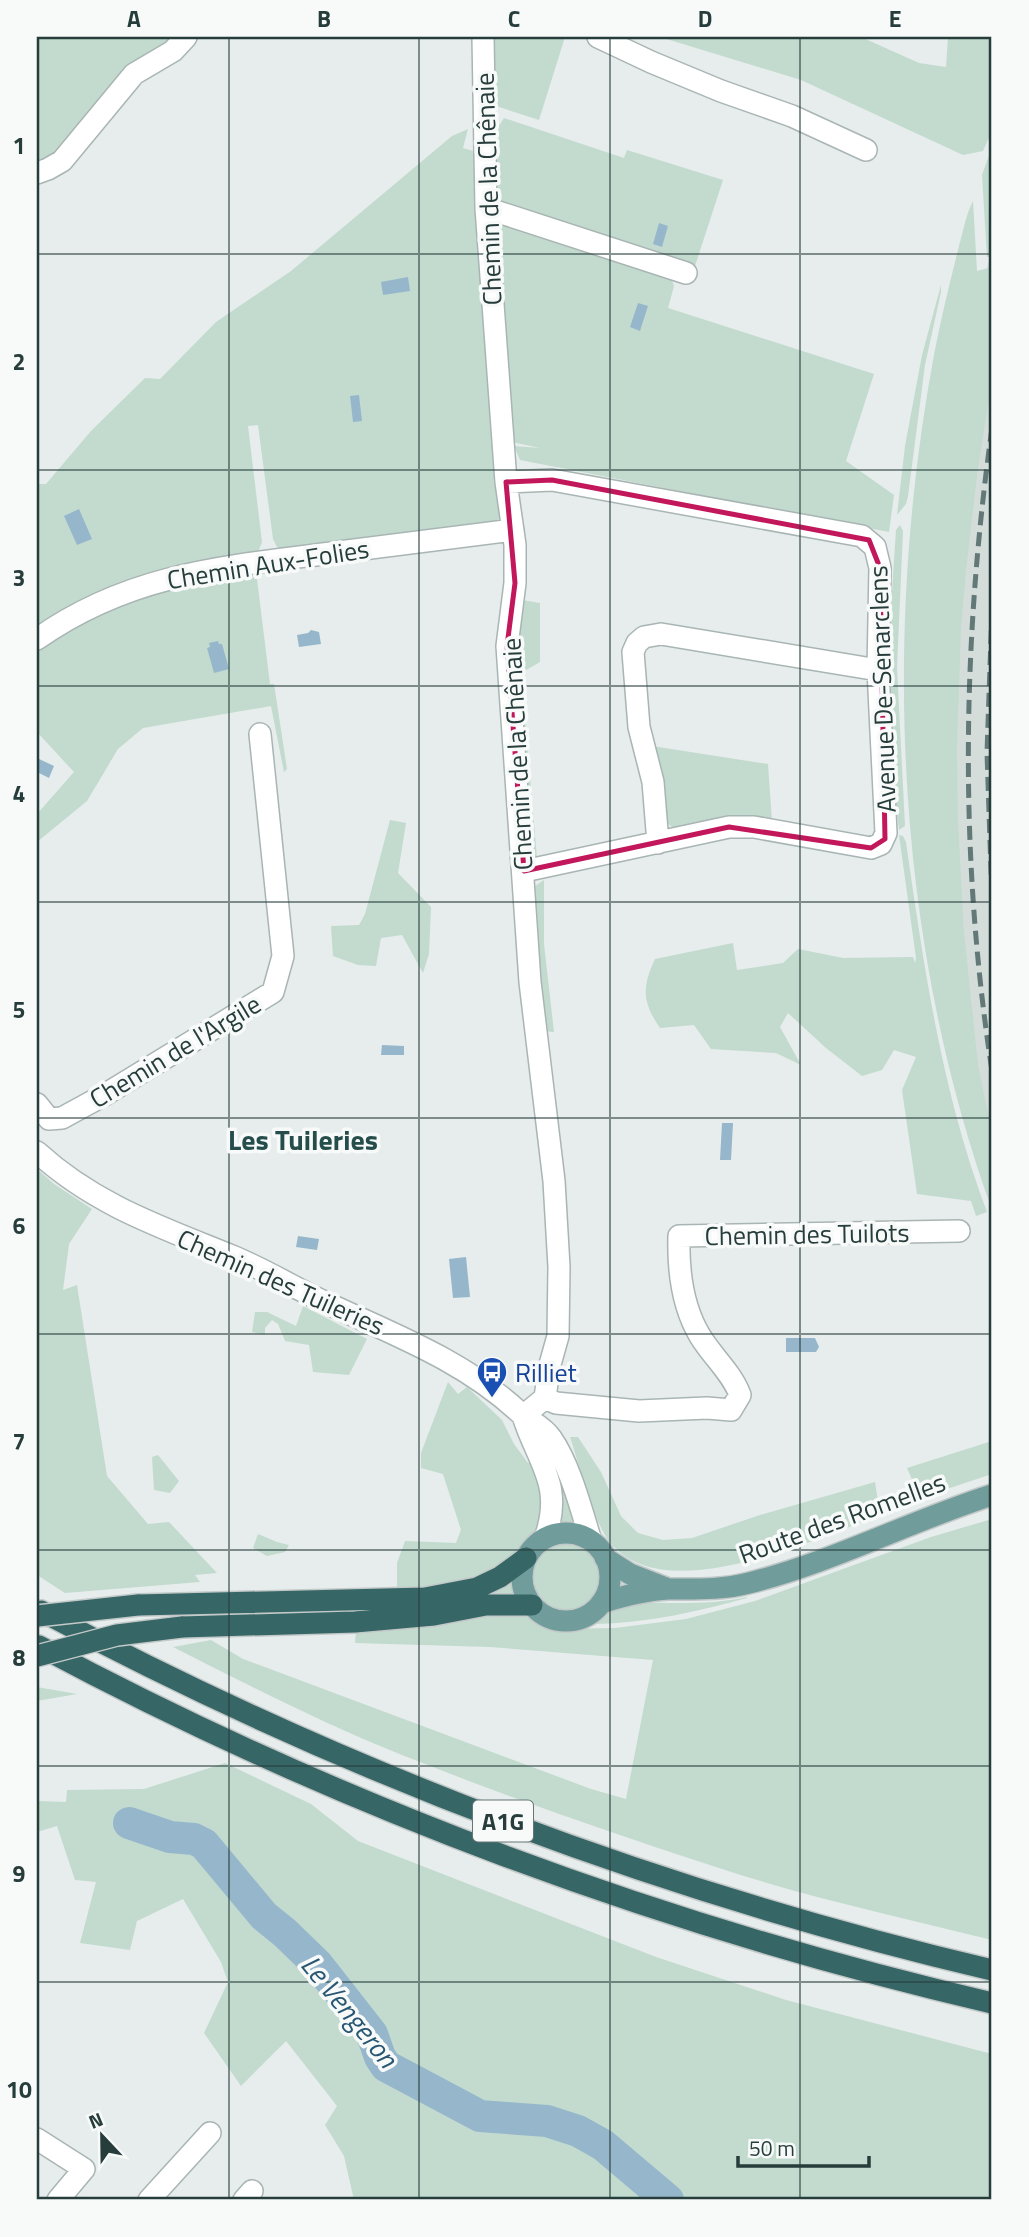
<svg xmlns="http://www.w3.org/2000/svg" width="1029" height="2237" font-family="'Titillium Web',sans-serif">
	<rect width="100%" height="100%" fill="#e6edec"/>
	<!-- built -->
	<path fill="#d5dddb" d="M 992,251 L 992,1169 L 955,985 L 955,377 Z"/>
	<!-- green -->
	<path fill="#c2dbce" d="M 37,37 L 174,37 L 165,46 L 137,60 L 55,154 L 37,163 Z
		M 490,37 L 565,37 L 539,120 L 490,104 Z
		M 660,37 L 861,37 L 919,63 L 946,67 L 948,37 L 992,37 L 992,131 L 983,151 L 963,155 L 801,80 Z
		M 504,118 L 624,158 L 627,150 L 723,180 L 694,269 L 493,202 L 493,135 Z
		M 468,129 L 463,148 L 477,152 L 482,305 L 490,410 L 503,512 L 499,520 L 490,525 L 285,551 L 277,547 L 273,539 L 258,425 L 248,426 L 262,542 L 259,550 L 251,555 L 37,630 L 37,484 L 46,484 L 91,431 L 145,378 L 160,379 L 216,322 L 291,271 L 452,136 Z
		M 992,147 L 992,256 L 987,257 L 982,175 Z
		M 973,201 L 977,271 L 992,267 L 992,378 L 977,476 L 966,571 L 961,627 L 957,748 L 958,821 L 964,933 L 978,1064 L 992,1134 L 992,1210 C 895,941 882,634 934,355 C 941,318 950,282 959,246 C 963,232 966,214 973,201 Z
		M 507,222 L 670,275 L 674,286 L 668,308 L 874,374 L 846,461 L 894,495 L 889,532 L 520,460 L 514,446 L 540,448 L 512,442 L 495,232 Z
		M 941,285 L 941,292 L 925,365 L 908,496 L 906,504 L 897,515 L 905,446 L 922,355 Z
		M 900,525 L 903,531 L 897,668 L 905,826 L 899,830 L 893,776 L 889,637 L 896,530 Z
		M 256,571 L 270,684 L 274,684 L 287,769 L 284,772 L 271,706 L 143,728 L 118,749 L 87,801 L 37,842 L 37,814 L 74,772 L 37,732 L 37,649 L 74,625 L 135,597 Z
		M 522,600 L 540,603 L 540,662 L 521,673 L 537,858 L 532,859 L 516,647 Z
		M 652,746 L 768,764 L 772,822 L 673,828 L 664,820 Z
		M 390,820 L 406,823 L 398,873 L 431,907 L 429,954 L 423,973 L 402,935 L 381,938 L 376,966 L 358,965 L 333,956 L 331,926 L 359,925 L 365,914 Z
		M 899,835 L 903,836 L 906,842 C 924,968 942,1093 987,1212 L 976,1216 L 971,1201 L 917,1194 L 902,1090 L 916,1057 L 894,1050 L 882,1070 L 862,1076 L 826,1048 L 788,1013 L 780,1027 L 801,1065 L 776,1053 L 711,1049 L 694,1025 L 660,1028 C 642,1002 642,987 655,959 L 733,943 L 737,970 L 783,963 L 798,949 L 843,958 L 913,957 L 915,963 L 916,958 Z
		M 544,880 L 544,944 L 554,1032 L 542,1031 L 531,889 Z
		M 37,1169 L 54,1184 L 92,1209 L 69,1244 L 63,1290 L 77,1285 L 107,1476 L 148,1524 L 169,1522 L 217,1573 L 195,1575 L 200,1582 L 65,1593 L 37,1575 L 37,1301 L 39,1291 L 37,1293 Z
		M 303,1306 L 367,1339 L 349,1375 L 313,1372 L 309,1345 L 285,1341 L 278,1324 L 272,1320 L 265,1328 L 265,1335 L 252,1332 L 255,1312 L 267,1312 L 296,1326 Z
		M 448,1382 L 458,1394 L 467,1387 L 502,1420 L 514,1444 L 528,1463 L 535,1459 L 546,1507 L 536,1532 L 515,1556 L 493,1573 L 440,1588 L 397,1588 L 397,1563 L 405,1541 L 456,1543 L 461,1530 L 443,1474 L 421,1468 L 421,1453 Z
		M 570,1437 L 578,1437 L 601,1472 L 621,1516 L 638,1533 L 663,1540 L 692,1538 L 760,1515 L 875,1482 L 880,1515 C 816,1539 662,1611 609,1541 C 593,1520 579,1464 570,1437 Z
		M 992,1441 L 992,1474 L 920,1498 L 907,1468 Z
		M 549,1445 L 578,1526 L 558,1525 Z
		M 158,1455 L 179,1481 L 170,1493 L 154,1490 L 152,1457 Z
		M 992,1519 L 992,1940 C 900,1917 806,1897 716,1867 C 611,1833 505,1796 402,1755 C 324,1724 248,1685 173,1647 L 211,1640 L 243,1659 L 591,1789 L 626,1799 L 653,1660 L 490,1647 L 355,1643 L 356,1630 L 479,1613 L 525,1614 L 541,1623 L 562,1629 L 615,1628 L 686,1619 L 755,1601 L 931,1537 Z
		M 258,1534 L 277,1542 L 289,1545 L 285,1552 L 267,1556 L 253,1548 Z
		M530 1577a35 35 0 1 1 70 0a35 35 0 1 1-70 0Z
		M 513,1580 L 514,1597 L 429,1609 L 304,1614 L 307,1611 L 375,1610 Z
		M 747,1597 L 747,1598 C 697,1612 646,1623 595,1624 L 594,1620 C 622,1599 647,1603 680,1603 C 702,1603 725,1602 747,1597 Z
		M 37,1687 L 77,1694 L 37,1701 Z
		M 225,1763 L 311,1804 L 358,1841 L 656,1957 L 786,2000 L 992,2054 L 992,2200 L 354,2200 L 344,2156 L 325,2125 L 337,2106 L 286,2041 L 241,2086 L 204,2033 L 228,1982 L 221,1962 L 183,1899 L 137,1921 L 130,1950 L 80,1943 L 96,1882 L 75,1880 L 57,1826 L 37,1832 L 37,1801 L 66,1802 L 67,1790 L 144,1789 Z"/>
	<!-- water -->
	<path fill="#96b7cb" d="M 659,223 L 668,226 L 662,247 L 653,244 Z
		M 408,277 L 410,291 L 383,295 L 381,282 Z
		M 638,303 L 648,306 L 640,331 L 630,327 Z
		M 359,395 L 362,421 L 353,422 L 350,396 Z
		M 79,509 L 92,539 L 77,545 L 64,516 Z
		M 311,630 L 319,632 L 321,644 L 299,647 L 297,635 L 308,633 Z
		M 218,641 L 219,644 L 222,644 L 229,669 L 214,673 L 207,648 L 210,647 L 209,643 Z
		M 37,758 L 54,766 L 49,778 L 37,772 Z
		M 382,1045 L 404,1046 L 404,1055 L 381,1055 Z
		M 722,1123 L 733,1123 L 731,1160 L 720,1160 Z
		M 298,1236 L 319,1239 L 317,1250 L 296,1247 Z
		M 466,1257 L 470,1297 L 453,1298 L 449,1259 Z
		M 786,1338 L 815,1338 L 819,1347 L 816,1352 L 786,1352 Z"/>
	<g fill="none" stroke-linecap="round" stroke-linejoin="round">
		<!-- river -->
		<path stroke="#96b7cb" stroke-width="32" d="M 129,1823 L 170,1837 L 194,1839 L 204,1844 L 264,1916 L 285,1933 L 318,1965 L 372,2034 L 380,2057 L 386,2066 L 480,2116 L 547,2121 L 578,2131 L 603,2145 L 668,2200"/>
		<!-- minor casing -->
		<g stroke="#a9b5b4" stroke-width="24">
			<path id="minor" d="M 483,37 L 486,208 L 506,482 L 515,545 L 515,583 L 507,646 L 530,982 L 554,1181 L 559,1267 L 558,1336 L 549,1368 L 545,1398 L 523,1416
				M 598,37 L 651,62 L 721,91 L 792,116 L 866,150
				M 37,173 L 48,169 L 62,161 L 134,74 L 173,51 L 186,37
				M 486,208 L 686,273
				M 506,482 L 552,480 L 862,536 L 875,547 L 880,568 L 878,670 L 886,833 L 881,844 L 871,848 L 754,827 L 729,827 L 524,871
				M 37,639 C 126,576 218,567 323,554 C 387,546 450,538 513,530
				M 658,843 L 653,782 L 639,727 L 633,652 L 637,643 L 644,637 L 661,634 L 878,670
				M 37,1104 L 49,1119 L 62,1118 L 106,1094 L 273,992 L 283,956 L 260,734
				M 37,1152 C 95,1205 161,1227 232,1256 C 266,1270 298,1290 331,1305 C 397,1336 464,1361 519,1412 C 529,1421 543,1426 551,1438 C 570,1465 581,1509 591,1541
				M 545,1398 L 556,1403 L 639,1411 L 707,1408 L 731,1410 L 740,1395 C 732,1373 712,1356 700,1336 C 682,1306 678,1270 679,1236 L 959,1231
				M 523,1416 C 538,1463 564,1485 545,1538
				M 37,2139 L 84,2169 L 58,2200
				M 149,2200 L 210,2133
				M 244,2200 L 252,2191"/>
		</g>
		<!-- major casing -->
		<g stroke="#c3c9c8" stroke-width="24">
			<path id="major" d="M522 1577a44 44 0 1 1 88 0a44 44 0 1 1-88 0Z
				M 605,1558 L 630,1574 L 666,1588
				M 601,1603 C 623,1596 646,1590 669,1589 C 697,1589 722,1590 749,1583 C 833,1562 910,1521 992,1495"/>
		</g>
		<!-- highway casing -->
		<g stroke="#c3c9c8" stroke-width="24">
			<path id="highway" d="M 138,1605 L 425,1598 L 477,1588 L 500,1577 L 526,1558
				M 41,1611 C 341,1771 661,1892 992,1970
				M 182,1627 L 355,1622 L 434,1615 L 486,1605 L 532,1605
				M 39,1646 C 338,1806 662,1926 992,2003"/>
		</g>
		<!-- minor -->
		<use href="#minor" stroke="#fff" stroke-width="21"/>
		<!-- major -->
		<use href="#major" stroke="#709d9b" stroke-width="21"/>
		<!-- highway -->
		<use href="#highway" stroke="#366666" stroke-width="21"/>
		<!-- rail -->
		<path stroke="#627977" stroke-width="5" stroke-dasharray="14 7" stroke-linecap="butt" d="M 992,428 C 962,642 959,857 992,1071
			M 992,609 L 987,753 L 992,900"/>
		<!-- highway-bridge casing -->
		<g stroke="#c3c9c8" stroke-width="24" stroke-linecap="butt">
			<path id="highway-bridge" d="M 37,1616 L 138,1605
				M 37,1656 L 117,1635 L 182,1627"/>
		</g>
		<!-- highway-bridge -->
		<use href="#highway-bridge" stroke="#366666" stroke-width="21"/>
	</g>
	<!-- marked area -->
	<path fill="none" stroke="#c2185b" stroke-width="5" stroke-linejoin="round" d="M 552,480 L 869,540 L 880,568 L 885,839 L 871,848 L 729,827 L 524,871 L 507,646 L 515,583 L 506,482 Z"/>
	<!-- grid -->
	<path fill="none" stroke="#273d3c" stroke-width="2" stroke-opacity="0.55" d="M 229,37 L 229,2200M 419,37 L 419,2200M 610,37 L 610,2200M 800,37 L 800,2200M 37,254 L 992,254M 37,470 L 992,470M 37,686 L 992,686M 37,902 L 992,902M 37,1118 L 992,1118M 37,1334 L 992,1334M 37,1550 L 992,1550M 37,1766 L 992,1766M 37,1982 L 992,1982"/>
	<!-- icons -->
	<defs>
		<g id="bus-pin" transform="scale(1.575)"><path d="M0 17L-7.5 6A9.5 9.5 0 1 1 7.5 6Z" fill="#1a4fb4" stroke="#f7faf9"/><path d="M-5-6H5V4H4V6H2V4H-2V6H-4V4H-5ZM-3.5-4V0h7V-4ZM-3.5 1.2v1.5H-2V1.2ZM2 1.2v1.5H3.5V1.2Z" fill="#fff"/></g>
	</defs>
	<g fill-rule="evenodd">
		<use href="#bus-pin" x="492" y="1372"/>
	</g>
	<g text-anchor="middle" dominant-baseline="central" stroke-width="7" stroke-linejoin="round" paint-order="stroke">
		<!-- shield labels -->
		<rect fill="#f7faf9" stroke="#657675" stroke-width="2" x="473" y="1800.5" width="60" height="41" rx="5"/>
		<g font-size="24" font-weight="bold" fill="#273d3c">
			<text x="503" y="1821">A1G</text>
		</g>
		<!-- street labels -->
		<g font-size="26" fill="#273d3c" stroke="#f7faf9">
			<text transform="translate(488 189) rotate(-92)">Chemin de la Chênaie</text>
			<text transform="translate(268 564) rotate(-9)">Chemin Aux-Folies</text>
			<text transform="translate(882 689) rotate(-92)">Avenue De-Senarclens</text>
			<text transform="translate(517 754) rotate(-93)">Chemin de la Chênaie</text>
			<text transform="translate(175 1051) rotate(-31)">Chemin de l'Argile</text>
			<text transform="translate(807 1234) rotate(-1)">Chemin des Tuilots</text>
			<text transform="translate(281 1282) rotate(24)">Chemin des Tuileries</text>
			<text transform="translate(842 1518) rotate(-20)">Route des Romelles</text>
		</g>
		<!-- transit labels -->
		<g font-size="26" fill="#164399" stroke="#f7faf9" text-anchor="start">
			<text x="515" y="1372">Rilliet</text>
		</g>
		<!-- neighbourhood labels -->
		<g font-size="28" font-weight="bold" fill="#254d4c" stroke="#f7faf9">
			<text x="303" y="1139">Les Tuileries</text>
		</g>
		<!-- water labels -->
		<g font-size="28" font-style="italic" fill="#285673" stroke="#f7faf9">
			<text transform="translate(350 2011) rotate(51)">Le Vengeron</text>
		</g>
	</g>
	<!-- border -->
	<rect width="1029" height="2237" fill="none" stroke="#f7faf9" stroke-width="77"/>
	<!-- north arrow -->
	<g transform="translate(102 2136) rotate(338)" stroke="#f7faf9" stroke-width="5" paint-order="stroke">
	<path d="M0-5L12 26L0 18L-12 26Z" fill="#273d3c"/>
	<text y="-10" font-size="19" font-weight="bold" text-anchor="middle" fill="#273d3c">N</text>
	</g>
	<!-- scale -->
	<path d="M738 2156v10h131v-10" fill="none" stroke="#273d3c" stroke-width="3.5"/>
	<text x="749" y="2156" font-size="21" fill="#273d3c" stroke="#f7faf9" stroke-width="5" paint-order="stroke">50 m</text>
	<rect x="38" y="38" width="952" height="2160" fill="none" stroke="#273d3c" stroke-width="2.5"/>
	<g font-size="23" text-anchor="middle" font-weight="bold" fill="#273d3c">
		<text x="134" y="27">A</text>
		<text x="324" y="27">B</text>
		<text x="514" y="27">C</text>
		<text x="705" y="27">D</text>
		<text x="895" y="27">E</text>
		<text x="19" y="154">1</text>
		<text x="19" y="370">2</text>
		<text x="19" y="586">3</text>
		<text x="19" y="802">4</text>
		<text x="19" y="1018">5</text>
		<text x="19" y="1234">6</text>
		<text x="19" y="1450">7</text>
		<text x="19" y="1666">8</text>
		<text x="19" y="1882">9</text>
		<text x="19" y="2098">10</text>
	</g>
</svg>
